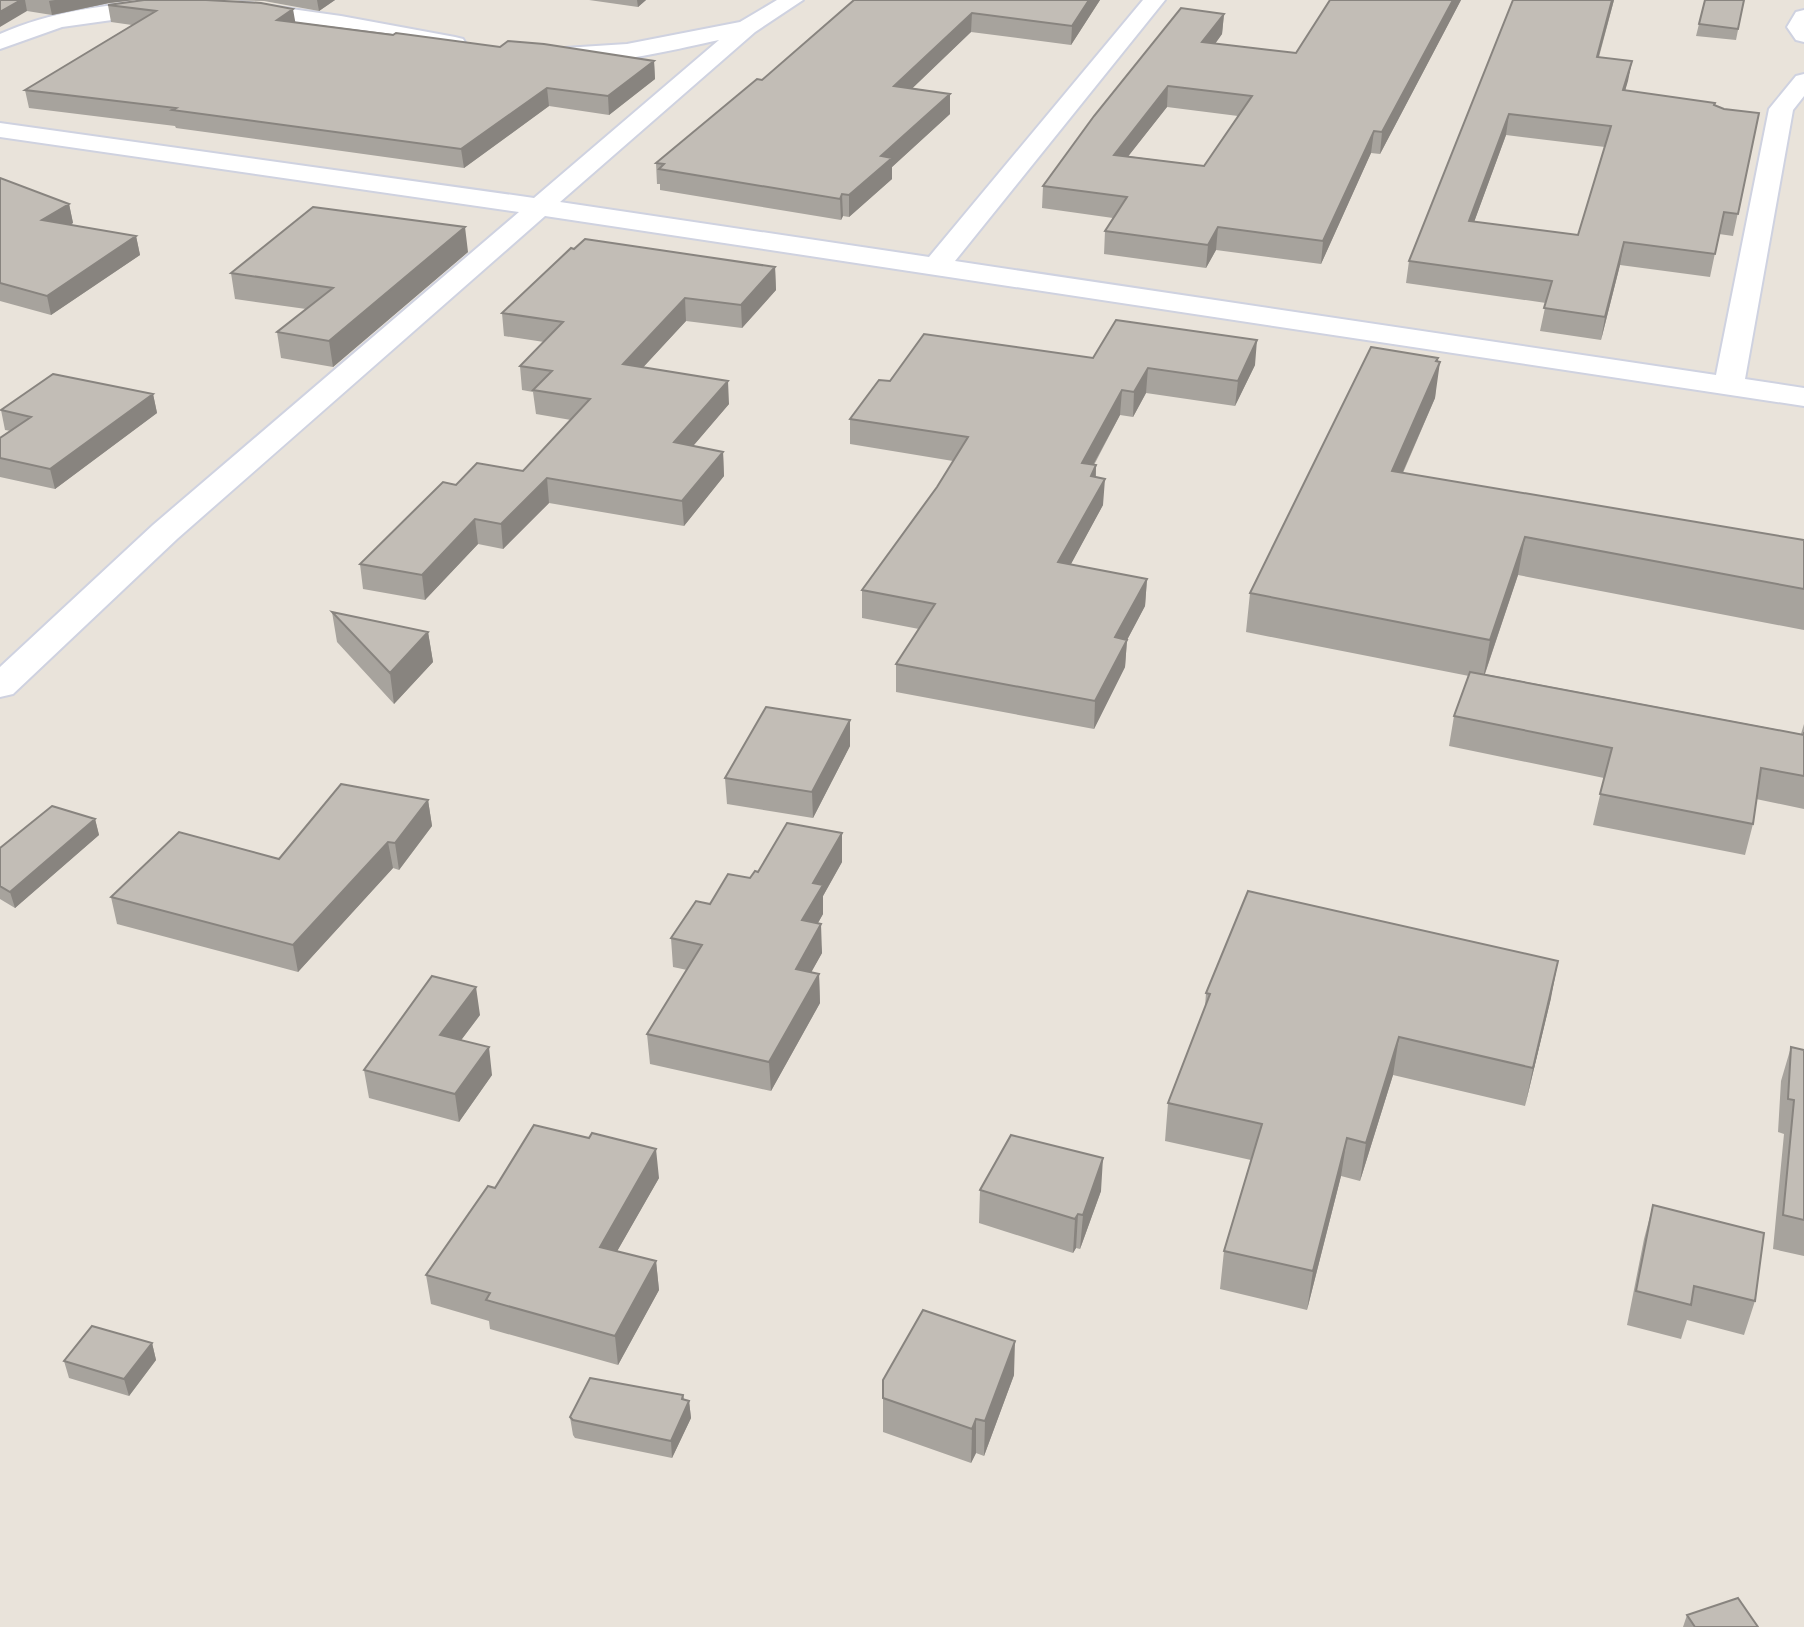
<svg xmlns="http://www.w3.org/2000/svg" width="1804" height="1627" font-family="'Open Sans',sans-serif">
	<rect width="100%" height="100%" fill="#e9e3da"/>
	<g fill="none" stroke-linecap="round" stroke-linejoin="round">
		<!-- minor casing -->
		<g stroke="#cfd2e0" stroke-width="4">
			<path id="minor" d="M 161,0 L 169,2 L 172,7 L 169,12 L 62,27 L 0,49 L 0,34 C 51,11 106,5 161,0 Z
				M 777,0 L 803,0 L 755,32 L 560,202 L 929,257 L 1143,0 L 1165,0 L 955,261 L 1716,375 L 1769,109 L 1796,76 L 1804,74 L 1804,96 L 1793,110 L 1745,379 L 1804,388 L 1804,406 L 545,216 L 177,539 L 13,694 L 0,697 L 0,667 L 153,525 L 519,212 L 0,137 L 0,123 L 534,198 L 719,40 C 672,50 595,70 549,59 L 546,54 L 549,49 L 627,44 L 740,22 Z
				M 242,2 L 341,16 L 455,37 L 463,39 L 466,44 L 463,49 L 455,51 L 234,14 L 231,9 L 234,4 Z
				M 1804,10 L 1804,42 L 1796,40 L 1787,27 L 1796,12 Z"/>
		</g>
		<!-- minor -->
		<use href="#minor" fill="#fff" fill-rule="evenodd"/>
	</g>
	<!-- wall -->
	<path fill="#a7a39d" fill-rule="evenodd" d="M 0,0 L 135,0 L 109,3 L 52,15 L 27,11 Z
		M 220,0 L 335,0 L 319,11 L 264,1 Z
		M 589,0 L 646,0 L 638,7 Z
		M 854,0 L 1100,0 L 1071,45 L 971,32 L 912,88 L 950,94 L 950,114 L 892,167 L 892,179 L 849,217 L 843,216 L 841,220 L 660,190 L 660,184 L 657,184 L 656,163 L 762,80 Z
		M 1330,0 L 1461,0 L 1380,154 L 1371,153 L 1321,264 L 1216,250 L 1206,268 L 1104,254 L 1105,231 L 1113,218 L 1042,208 L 1043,186 L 1224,14 L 1222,34 L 1215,44 L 1296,53 ZM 1167,107 L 1238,116 L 1204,166 L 1128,156 Z
		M 1513,0 L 1614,0 L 1599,57 L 1632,61 L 1625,91 L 1714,105 L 1724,109 L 1759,113 L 1733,236 L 1719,234 L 1710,277 L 1620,265 L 1601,340 L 1540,331 L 1546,303 L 1406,283 L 1409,261 ZM 1506,135 L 1605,147 L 1578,235 L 1474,222 Z
		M 1705,0 L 1744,0 L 1736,40 L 1696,36 Z
		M 108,5 L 295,22 L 500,47 L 654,61 L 655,79 L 609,115 L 549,106 L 464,168 L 176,128 L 175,126 L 29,108 L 25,90 L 132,25 L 111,22 Z
		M 0,178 L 69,204 L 73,223 L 69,225 L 136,236 L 140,255 L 51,315 L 0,301 Z
		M 468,252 L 333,367 L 281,358 L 277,332 L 306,309 L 235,299 L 231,273 Z
		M 775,267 L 776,290 L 742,328 L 686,321 L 643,367 L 729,404 L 693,446 L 723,452 L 724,476 L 684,526 L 549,503 L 503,549 L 478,544 L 425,600 L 363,589 L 360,564 L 456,485 L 523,471 L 571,420 L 536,414 L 533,392 L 522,390 L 520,366 L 544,342 L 504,336 L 502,313 Z
		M 1093,358 L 1255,365 L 1235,406 L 1146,393 L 1133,417 L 1120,415 L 1094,465 L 1096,465 L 1096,477 L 1103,505 L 1070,565 L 1147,579 L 1145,606 L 1127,640 L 1125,667 L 1094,729 L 896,692 L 896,664 L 919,629 L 862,618 L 862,590 L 937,487 L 953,461 L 850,444 L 850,419 L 890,381 Z
		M 1438,358 L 1435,398 L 1403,473 L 1804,540 L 1804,630 L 1518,575 L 1485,674 L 1801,734 L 1804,724 L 1804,809 L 1756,799 L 1753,824 L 1745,855 L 1593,825 L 1604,778 L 1449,746 L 1454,716 L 1469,676 L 1246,632 L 1250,593 Z
		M 153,394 L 157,413 L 55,489 L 0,477 L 0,438 L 11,431 L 5,430 L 1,410 Z
		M 332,612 L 428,632 L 433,662 L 394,704 L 337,642 Z
		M 850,720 L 850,746 L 813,818 L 727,804 L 725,778 Z
		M 428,800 L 432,826 L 399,870 L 393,868 L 298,972 L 117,924 L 111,897 L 279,859 Z
		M 95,819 L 99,835 L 15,908 L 0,899 L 0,848 Z
		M 842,833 L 842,862 L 823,896 L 823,914 L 818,923 L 822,953 L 811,972 L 819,974 L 820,1003 L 771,1091 L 650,1064 L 647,1034 L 687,970 L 673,967 L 671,938 L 710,904 L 758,872 Z
		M 1206,993 L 1551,998 L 1525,1106 L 1393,1075 L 1360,1181 L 1341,1176 L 1307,1310 L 1220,1289 L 1224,1251 L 1251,1160 L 1165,1141 L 1168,1103 L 1205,1007 Z
		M 480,1015 L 461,1040 L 492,1075 L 459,1122 L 369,1098 L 364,1070 Z
		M 1791,1047 L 1804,1050 L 1804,1256 L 1773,1249 L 1784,1134 L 1778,1132 L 1781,1081 Z
		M 659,1178 L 617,1251 L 656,1261 L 659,1290 L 618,1365 L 490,1329 L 489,1321 L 431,1304 L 426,1275 L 495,1188 Z
		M 980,1190 L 1101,1191 L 1080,1249 L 1076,1248 L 1073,1253 L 979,1223 Z
		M 1653,1205 L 1755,1301 L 1744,1335 L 1687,1320 L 1681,1339 L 1627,1325 L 1644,1239 Z
		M 152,1343 L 156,1360 L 129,1396 L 69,1378 L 64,1361 Z
		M 1014,1375 L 984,1456 L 976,1453 L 971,1463 L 883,1432 L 883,1380 Z
		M 683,1395 L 684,1400 L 689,1401 L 691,1418 L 672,1458 L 575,1438 L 573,1435 L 570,1417 Z
		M 1687,1615 L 1758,1627 L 1683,1627 Z"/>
	<!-- shaded-wall -->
	<path fill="#88847f" d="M 21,0 L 25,0 L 27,11 L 0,27 L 0,12 Z
		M 55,0 L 135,0 L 109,3 L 52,15 L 49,1 Z
		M 317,0 L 335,0 L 319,11 Z
		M 637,0 L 646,0 L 638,7 Z
		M 1089,0 L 1100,0 L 1071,45 L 1072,26 Z
		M 1453,0 L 1461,0 L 1380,154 L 1382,132 Z
		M 1612,0 L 1614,0 L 1593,77 L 1597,57 Z
		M 293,9 L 296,26 L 277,20 Z
		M 972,13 L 971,32 L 894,106 L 894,86 Z
		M 1224,14 L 1222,34 L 1201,63 L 1202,42 Z
		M 654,61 L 655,79 L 609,115 L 608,96 Z
		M 1632,61 L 1628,81 L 1619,111 L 1623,90 Z
		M 1168,86 L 1167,107 L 1112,177 L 1114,155 Z
		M 547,88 L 549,106 L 464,168 L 461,149 Z
		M 950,94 L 950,114 L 892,167 L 892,179 L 849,217 L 849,195 L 881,156 Z
		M 1509,114 L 1506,135 L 1466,244 L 1469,221 Z
		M 1374,131 L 1371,153 L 1321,264 L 1323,241 Z
		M 842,194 L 843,216 L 841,220 L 840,199 Z
		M 69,204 L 73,223 L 47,239 L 42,220 Z
		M 465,227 L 468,252 L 333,367 L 329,341 Z
		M 1218,227 L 1216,250 L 1206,268 L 1208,245 Z
		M 136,236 L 140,255 L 51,315 L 47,296 Z
		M 1624,242 L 1620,265 L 1601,340 L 1605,317 Z
		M 775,267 L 776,290 L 742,328 L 741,305 Z
		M 685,298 L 686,321 L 625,387 L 623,364 Z
		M 1257,340 L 1255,365 L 1235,406 L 1238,381 Z
		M 1438,358 L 1435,373 L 1440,362 L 1435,398 L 1387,508 L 1392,471 Z
		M 1148,368 L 1146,393 L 1133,417 L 1134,392 Z
		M 728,381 L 729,404 L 676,466 L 674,442 Z
		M 1122,390 L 1120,415 L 1080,489 L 1082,463 Z
		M 153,394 L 157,413 L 55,489 L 50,469 Z
		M 723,452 L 724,476 L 684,526 L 682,501 Z
		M 1096,465 L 1095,491 L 1091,476 Z
		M 547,478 L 549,503 L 503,549 L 501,524 Z
		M 1105,479 L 1103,505 L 1057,590 L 1058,562 Z
		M 475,519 L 478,544 L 425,600 L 422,575 Z
		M 1525,537 L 1518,575 L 1483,679 L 1490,640 Z
		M 1147,579 L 1145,606 L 1127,640 L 1125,667 L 1094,729 L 1095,701 L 1115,637 Z
		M 428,632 L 433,662 L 394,704 L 390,673 Z
		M 850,720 L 850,746 L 813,818 L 812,792 Z
		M 428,800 L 432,826 L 399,870 L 395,843 Z
		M 95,819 L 99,835 L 15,908 L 10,892 Z
		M 842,833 L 842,862 L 823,896 L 823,914 L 803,949 L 802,920 L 813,883 Z
		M 388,842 L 393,868 L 298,972 L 293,945 Z
		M 821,924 L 822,953 L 797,998 L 796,969 Z
		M 1558,961 L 1551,998 L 1525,1106 L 1533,1068 Z
		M 819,974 L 820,1003 L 771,1091 L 769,1062 Z
		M 476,987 L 480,1015 L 444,1063 L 440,1035 Z
		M 1399,1037 L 1393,1075 L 1360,1181 L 1366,1143 Z
		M 489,1047 L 492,1075 L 459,1122 L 455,1094 Z
		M 1347,1138 L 1341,1176 L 1307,1310 L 1313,1271 Z
		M 656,1149 L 659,1178 L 603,1276 L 600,1247 Z
		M 1103,1158 L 1101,1191 L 1080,1249 L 1083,1215 Z
		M 1078,1214 L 1076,1248 L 1073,1253 L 1075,1219 Z
		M 656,1261 L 659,1290 L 618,1365 L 615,1336 Z
		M 1015,1341 L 1014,1375 L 984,1456 L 985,1421 Z
		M 152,1343 L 156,1360 L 129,1396 L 124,1379 Z
		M 683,1395 L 685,1411 L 689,1401 L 691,1418 L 672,1458 L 671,1441 Z
		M 976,1419 L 976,1453 L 971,1463 L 972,1429 Z"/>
	<!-- building -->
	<path fill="#c2bdb6" stroke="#88847f" stroke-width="2" fill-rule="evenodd" d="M 0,0 L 21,0 L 0,12 Z
		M 144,0 L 206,0 L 261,3 L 293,9 L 277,20 L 393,35 L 396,33 L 500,47 L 508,41 L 544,44 L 654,61 L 608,96 L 547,88 L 461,149 L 172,110 L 176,108 L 25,90 L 156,11 L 108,5 Z
		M 854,0 L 1089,0 L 1072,26 L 972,13 L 894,86 L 950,94 L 881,156 L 892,158 L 849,195 L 842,194 L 840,199 L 659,169 L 664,164 L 656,163 L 757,79 L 762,80 Z
		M 1330,0 L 1453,0 L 1382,132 L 1374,131 L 1323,241 L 1218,227 L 1208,245 L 1105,231 L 1127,197 L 1043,186 L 1094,116 L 1181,8 L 1224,14 L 1202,42 L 1296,53 ZM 1168,86 L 1252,96 L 1204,166 L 1114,155 Z
		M 1513,0 L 1612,0 L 1597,57 L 1632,61 L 1623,90 L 1715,103 L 1714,105 L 1724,109 L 1759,113 L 1738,214 L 1724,212 L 1715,254 L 1624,242 L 1605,317 L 1544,308 L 1552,281 L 1409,261 ZM 1509,114 L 1611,126 L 1578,235 L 1469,221 Z
		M 1705,0 L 1744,0 L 1738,29 L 1699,24 Z
		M 0,178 L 69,204 L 42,220 L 136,236 L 47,296 L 0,283 Z
		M 313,207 L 465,227 L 329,341 L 277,332 L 333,288 L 231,273 Z
		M 585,239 L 775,267 L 741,305 L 685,298 L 623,364 L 728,381 L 674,442 L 723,452 L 682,501 L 547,478 L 501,524 L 475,519 L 422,575 L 360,564 L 443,482 L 456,485 L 477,463 L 523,471 L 590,399 L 533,390 L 552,371 L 520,366 L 563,322 L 502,313 L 571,248 L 574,249 Z
		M 1116,320 L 1257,340 L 1238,381 L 1148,368 L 1134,392 L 1122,390 L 1082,463 L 1096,465 L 1091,476 L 1105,479 L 1058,562 L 1147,579 L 1115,637 L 1127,640 L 1095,701 L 896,664 L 935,604 L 862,590 L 937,487 L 968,437 L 850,419 L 879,380 L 890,381 L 924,334 L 1093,358 Z
		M 1371,347 L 1438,358 L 1436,361 L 1440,362 L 1392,471 L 1804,540 L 1804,589 L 1525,537 L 1490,640 L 1250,593 Z
		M 53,374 L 153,394 L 50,469 L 0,458 L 0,438 L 31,417 L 1,410 Z
		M 332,612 L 428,632 L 390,673 Z
		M 1470,672 L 1804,735 L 1804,732 L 1804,776 L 1761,768 L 1753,824 L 1600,794 L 1612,748 L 1454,716 Z
		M 766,707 L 850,720 L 812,792 L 725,778 Z
		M 341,784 L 428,800 L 395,843 L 388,842 L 293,945 L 111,897 L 179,832 L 279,859 Z
		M 52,806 L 95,819 L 10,892 L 0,886 L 0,848 Z
		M 787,823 L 842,833 L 813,883 L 823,885 L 802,920 L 821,924 L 796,969 L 819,974 L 769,1062 L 647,1034 L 702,945 L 671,938 L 696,901 L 710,904 L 728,874 L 750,878 L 755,871 L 758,872 Z
		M 1248,891 L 1558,961 L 1533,1068 L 1399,1037 L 1366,1143 L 1347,1138 L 1313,1271 L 1224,1251 L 1262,1124 L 1168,1103 L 1210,994 L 1206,993 Z
		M 432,976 L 476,987 L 440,1035 L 489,1047 L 455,1094 L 364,1070 Z
		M 1791,1047 L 1804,1050 L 1804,1220 L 1783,1215 L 1794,1100 L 1788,1099 Z
		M 534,1125 L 589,1138 L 592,1133 L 656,1149 L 600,1247 L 656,1261 L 615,1336 L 486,1300 L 490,1293 L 426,1275 L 488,1186 L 495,1188 Z
		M 1011,1135 L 1103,1158 L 1083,1215 L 1078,1214 L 1075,1219 L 980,1190 Z
		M 1653,1205 L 1764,1233 L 1755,1301 L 1694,1286 L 1691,1305 L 1636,1291 Z
		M 923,1310 L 1015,1341 L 985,1421 L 976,1419 L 972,1429 L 883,1398 L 883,1380 Z
		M 92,1326 L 152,1343 L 124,1379 L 64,1361 Z
		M 590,1378 L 683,1395 L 682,1399 L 689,1401 L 671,1441 L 573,1420 L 570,1417 Z
		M 1738,1598 L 1758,1627 L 1695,1627 L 1687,1615 Z"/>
</svg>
